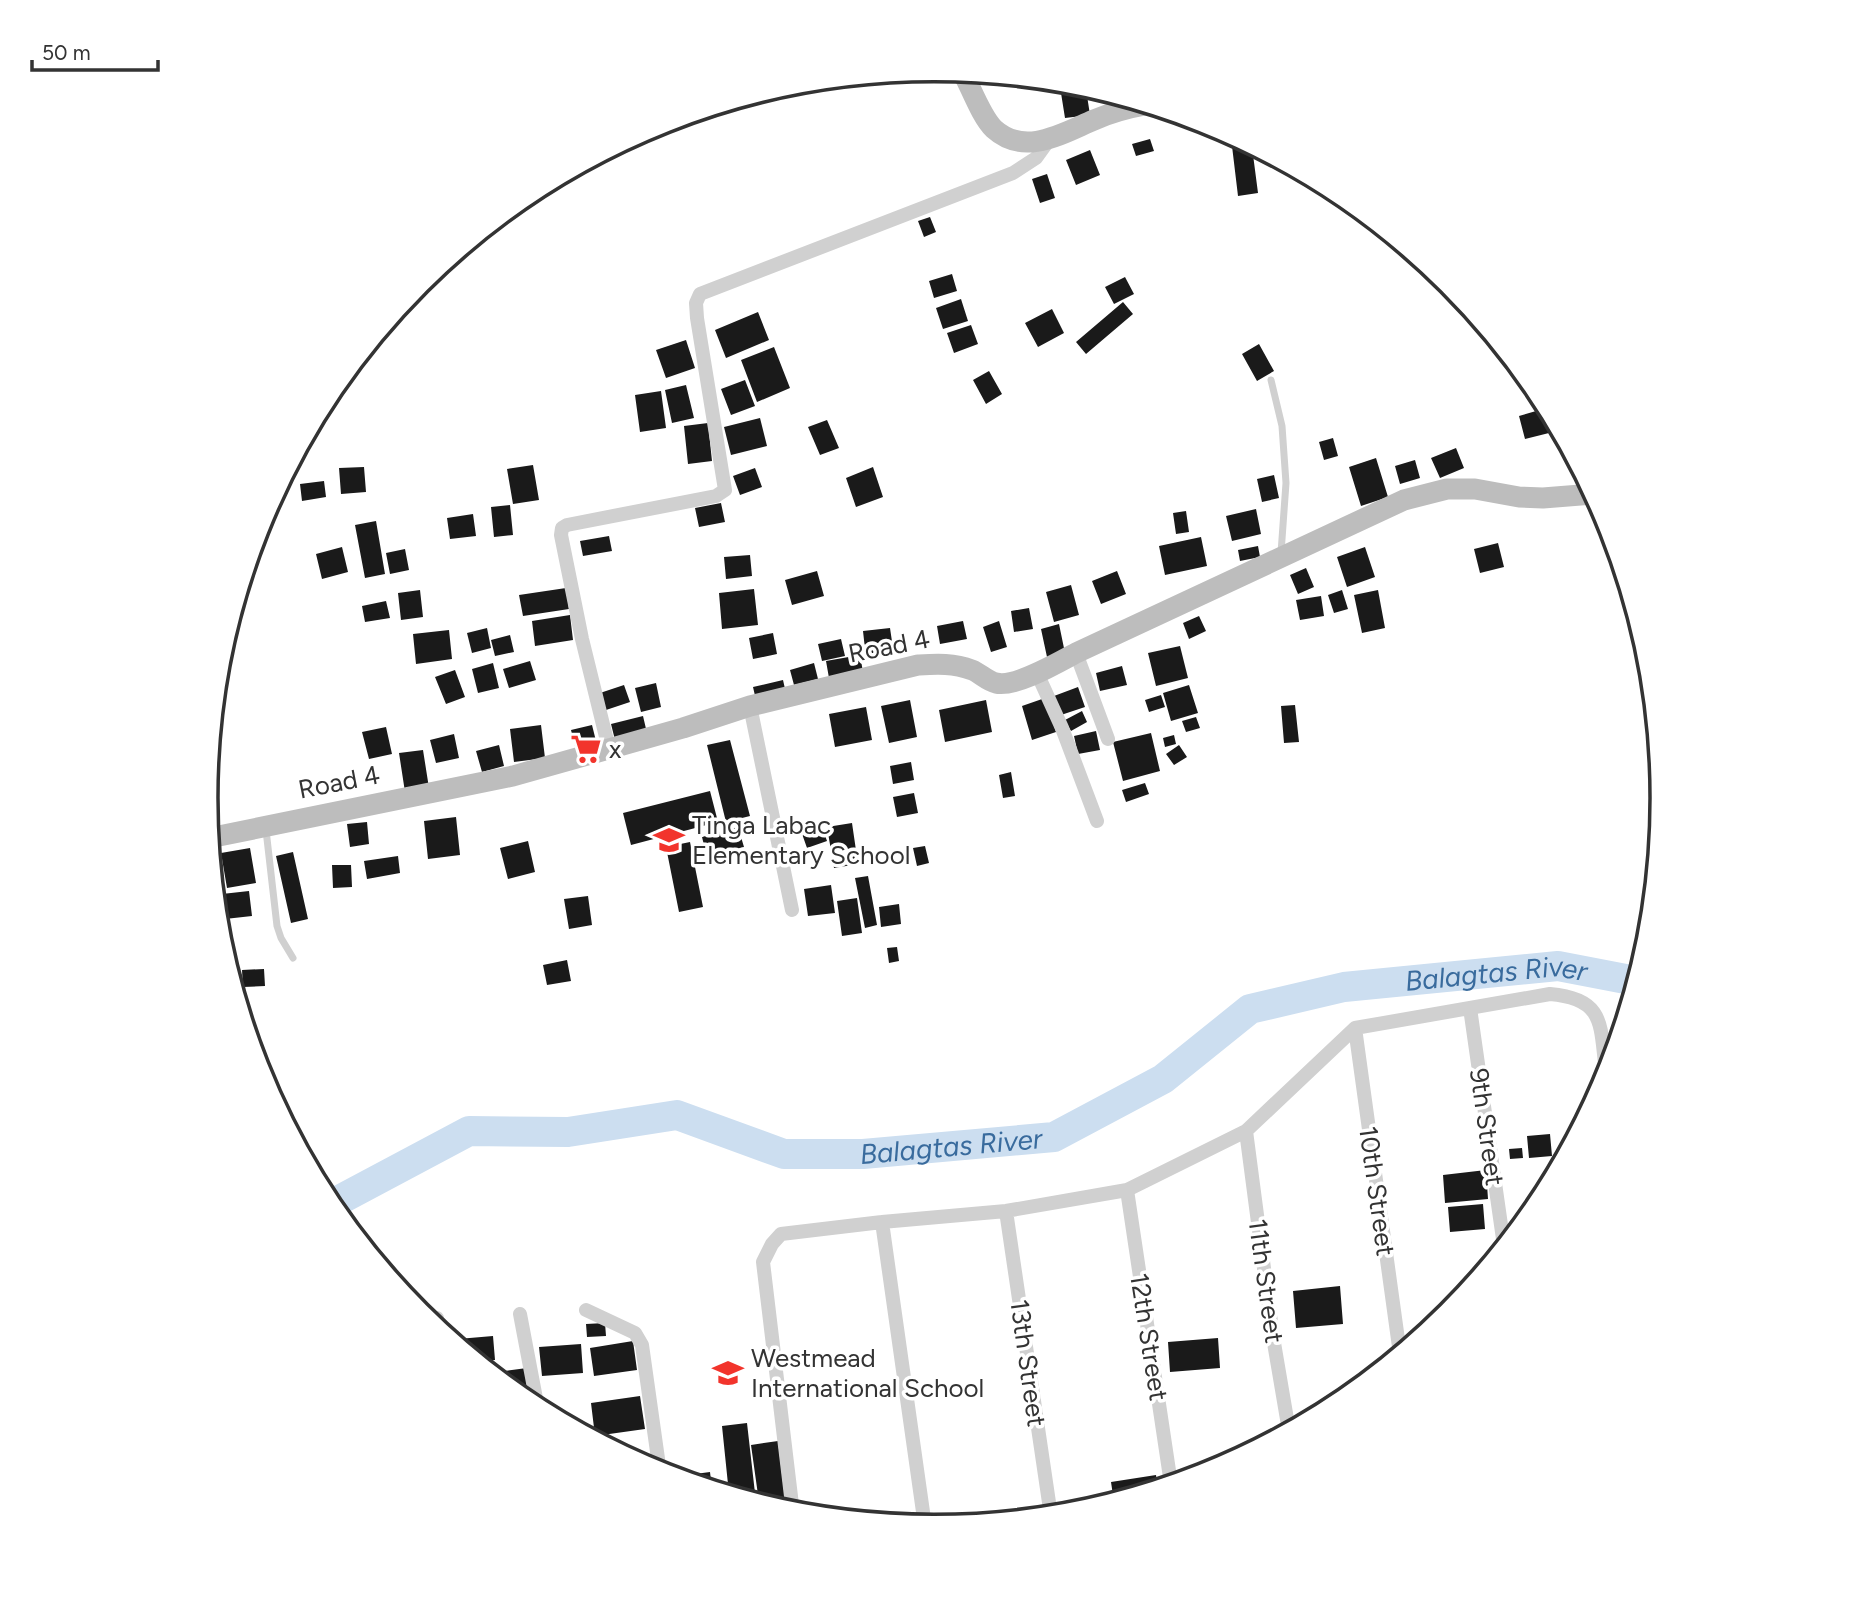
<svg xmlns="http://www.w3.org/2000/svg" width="1868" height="1597" font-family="Figtree,sans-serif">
	<rect width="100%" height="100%" fill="#fff"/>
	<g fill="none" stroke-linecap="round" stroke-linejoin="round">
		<!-- river -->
		<path stroke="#ccdef0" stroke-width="30" id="s1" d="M 330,1205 L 469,1131 L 568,1132 L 677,1115 L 784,1154 L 863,1154 L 1054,1137 L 1163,1079 L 1250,1009 L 1344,987 L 1558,966 L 1636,981"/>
	</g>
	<!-- building -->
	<path fill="#1a1a1a" d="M 1044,81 L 1070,83 L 1070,84 L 1045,88 Z
		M 1086,89 L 1090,115 L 1065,118 L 1061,93 Z
		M 1150,139 L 1154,151 L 1136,156 L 1132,144 Z
		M 1248,144 L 1252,147 L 1258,193 L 1238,196 L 1232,146 Z
		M 1090,150 L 1100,175 L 1076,185 L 1066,160 Z
		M 1047,174 L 1055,198 L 1040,203 L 1032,179 Z
		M 930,217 L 936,232 L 924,237 L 918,221 Z
		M 952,274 L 957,291 L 934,298 L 929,281 Z
		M 1125,277 L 1134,294 L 1114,304 L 1105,287 Z
		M 961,299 L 968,321 L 943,329 L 936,308 Z
		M 1123,302 L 1133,314 L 1086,354 L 1076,342 Z
		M 1052,309 L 1064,333 L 1038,347 L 1025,323 Z
		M 758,312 L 769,340 L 726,358 L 715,330 Z
		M 971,325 L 978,344 L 954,353 L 947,333 Z
		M 686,340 L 695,368 L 666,378 L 656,350 Z
		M 1259,344 L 1274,371 L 1257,381 L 1242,354 Z
		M 774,347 L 790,388 L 757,402 L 741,360 Z
		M 989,371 L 1002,394 L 986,404 L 973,380 Z
		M 745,380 L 755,406 L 731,415 L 721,389 Z
		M 686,385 L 694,418 L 672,423 L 665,390 Z
		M 661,391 L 666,428 L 640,432 L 635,395 Z
		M 1543,409 L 1549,433 L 1525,439 L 1519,416 Z
		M 760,418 L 767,446 L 731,455 L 724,427 Z
		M 827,420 L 839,448 L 820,455 L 808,427 Z
		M 708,423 L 712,461 L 688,464 L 684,426 Z
		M 1333,438 L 1338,456 L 1324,460 L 1319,442 Z
		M 1456,448 L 1464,468 L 1440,478 L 1431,458 Z
		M 1376,458 L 1388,497 L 1361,506 L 1349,467 Z
		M 1415,460 L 1420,478 L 1400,484 L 1395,466 Z
		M 533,465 L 539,500 L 513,504 L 507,469 Z
		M 364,467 L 366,492 L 341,494 L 339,468 Z
		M 873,467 L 883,497 L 856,507 L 846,478 Z
		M 755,468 L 762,487 L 740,495 L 733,476 Z
		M 1274,475 L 1279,498 L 1262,502 L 1257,479 Z
		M 324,481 L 326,497 L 302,501 L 300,484 Z
		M 721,503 L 725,522 L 699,527 L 695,508 Z
		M 510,505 L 513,535 L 494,537 L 491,507 Z
		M 1256,509 L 1261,534 L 1232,541 L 1226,516 Z
		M 1186,511 L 1189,532 L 1176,534 L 1173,513 Z
		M 473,514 L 476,536 L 450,539 L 447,518 Z
		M 376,521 L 385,574 L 365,578 L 355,525 Z
		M 609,536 L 612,551 L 583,556 L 580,541 Z
		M 1201,537 L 1207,566 L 1165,575 L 1159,546 Z
		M 1498,543 L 1504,567 L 1480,573 L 1474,549 Z
		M 1258,546 L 1260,557 L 1240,561 L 1238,550 Z
		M 342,547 L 348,572 L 322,579 L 316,554 Z
		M 1365,547 L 1375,577 L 1347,587 L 1337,557 Z
		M 405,549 L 409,570 L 390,574 L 386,553 Z
		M 750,555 L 752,576 L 726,579 L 724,557 Z
		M 1306,568 L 1314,587 L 1298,594 L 1290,575 Z
		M 817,571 L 824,596 L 792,605 L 785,580 Z
		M 1117,571 L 1126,594 L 1101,604 L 1092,581 Z
		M 1071,585 L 1079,615 L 1054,622 L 1046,592 Z
		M 566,588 L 569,609 L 523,616 L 519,595 Z
		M 754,589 L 758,625 L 722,629 L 719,593 Z
		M 420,590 L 423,617 L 401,620 L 398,593 Z
		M 1342,590 L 1348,609 L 1334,613 L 1328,595 Z
		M 1378,590 L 1385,628 L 1362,633 L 1354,595 Z
		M 1321,596 L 1324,616 L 1300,620 L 1296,600 Z
		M 386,601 L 390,618 L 365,622 L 362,606 Z
		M 1029,608 L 1033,629 L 1014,632 L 1011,611 Z
		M 570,615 L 573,640 L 535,646 L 532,621 Z
		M 1199,616 L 1206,631 L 1189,639 L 1183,623 Z
		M 963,621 L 967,639 L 940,644 L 937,626 Z
		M 999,621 L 1007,647 L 991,652 L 983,627 Z
		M 1059,624 L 1065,653 L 1047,657 L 1041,629 Z
		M 487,628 L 491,648 L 472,653 L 467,633 Z
		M 890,628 L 894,655 L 866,658 L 863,631 Z
		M 449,630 L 452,659 L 416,664 L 413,634 Z
		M 773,633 L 777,654 L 753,659 L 749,638 Z
		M 510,635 L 514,652 L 495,656 L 491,640 Z
		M 841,639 L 845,656 L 822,661 L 818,644 Z
		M 1180,646 L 1188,678 L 1156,686 L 1148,653 Z
		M 860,655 L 863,672 L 829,678 L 826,661 Z
		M 530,661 L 536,680 L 509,688 L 503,669 Z
		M 493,663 L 499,688 L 478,693 L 472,669 Z
		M 814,663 L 818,679 L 794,685 L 790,670 Z
		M 1122,666 L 1127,685 L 1100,691 L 1096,673 Z
		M 455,670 L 465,697 L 446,704 L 435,677 Z
		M 783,680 L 786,693 L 756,700 L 753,687 Z
		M 656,683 L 661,707 L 641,712 L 635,688 Z
		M 624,685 L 630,702 L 606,710 L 600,693 Z
		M 1189,685 L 1198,713 L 1171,721 L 1163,693 Z
		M 1078,687 L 1085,707 L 1061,715 L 1054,696 Z
		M 1161,695 L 1165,707 L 1149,712 L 1145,700 Z
		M 1045,698 L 1056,732 L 1032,740 L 1022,706 Z
		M 910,700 L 917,737 L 889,743 L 881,706 Z
		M 986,700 L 992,732 L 945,742 L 939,710 Z
		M 1295,705 L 1299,742 L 1284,743 L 1281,706 Z
		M 866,707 L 872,740 L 835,747 L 829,714 Z
		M 1082,711 L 1087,722 L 1071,731 L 1065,720 Z
		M 643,716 L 647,733 L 615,740 L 611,724 Z
		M 1196,717 L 1200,728 L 1186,732 L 1182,721 Z
		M 541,725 L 545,758 L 514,762 L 510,729 Z
		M 592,725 L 597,745 L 576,750 L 571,730 Z
		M 386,727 L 392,754 L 369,759 L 362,732 Z
		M 1096,731 L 1100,750 L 1078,754 L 1074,736 Z
		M 1151,733 L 1160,771 L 1123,781 L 1113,742 Z
		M 454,734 L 459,758 L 436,763 L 430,740 Z
		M 1174,735 L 1176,744 L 1165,747 L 1163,738 Z
		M 730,740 L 750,816 L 726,822 L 707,745 Z
		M 499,745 L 504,766 L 482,772 L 476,751 Z
		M 1179,745 L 1187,757 L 1174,765 L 1166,754 Z
		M 423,750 L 429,788 L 405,792 L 399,753 Z
		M 911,762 L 914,780 L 893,784 L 890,766 Z
		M 1011,772 L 1015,796 L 1003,798 L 999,775 Z
		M 1145,783 L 1149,794 L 1126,802 L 1122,790 Z
		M 710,791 L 718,822 L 631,845 L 623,813 Z
		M 914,793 L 918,813 L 897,817 L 893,797 Z
		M 456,817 L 460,855 L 428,859 L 424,821 Z
		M 820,821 L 827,841 L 807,848 L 800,828 Z
		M 367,822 L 369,844 L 350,847 L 347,824 Z
		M 852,823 L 858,864 L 834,868 L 827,827 Z
		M 738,827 L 744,847 L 707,857 L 702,837 Z
		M 528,841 L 535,872 L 508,879 L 500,848 Z
		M 690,842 L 703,907 L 679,912 L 666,847 Z
		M 925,846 L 929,863 L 917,866 L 913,848 Z
		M 250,848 L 256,883 L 227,888 L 221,853 Z
		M 293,852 L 308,919 L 291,923 L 276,856 Z
		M 398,856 L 400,873 L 367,879 L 364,861 Z
		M 332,865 L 351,865 L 352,887 L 333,888 Z
		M 868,876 L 877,925 L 865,928 L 855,878 Z
		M 831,885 L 835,913 L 808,916 L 804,889 Z
		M 249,891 L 252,916 L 225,919 L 222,894 Z
		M 588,896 L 592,925 L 569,929 L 564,899 Z
		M 857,898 L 862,933 L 842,936 L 837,901 Z
		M 899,904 L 901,924 L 881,927 L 879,907 Z
		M 897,947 L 899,961 L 889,963 L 887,948 Z
		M 567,960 L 571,981 L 547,985 L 543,965 Z
		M 264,969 L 265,986 L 243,987 L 242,970 Z
		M 1550,1134 L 1552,1156 L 1529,1158 L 1527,1136 Z
		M 1522,1148 L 1523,1158 L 1510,1159 L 1509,1149 Z
		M 1486,1170 L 1488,1199 L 1445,1203 L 1443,1175 Z
		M 1483,1204 L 1485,1229 L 1450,1232 L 1448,1207 Z
		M 1340,1286 L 1343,1324 L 1296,1328 L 1293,1291 Z
		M 605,1323 L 606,1336 L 587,1337 L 586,1324 Z
		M 493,1336 L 495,1360 L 477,1362 L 458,1346 L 458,1339 Z
		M 1218,1338 L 1220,1368 L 1170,1372 L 1168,1342 Z
		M 633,1341 L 637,1370 L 594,1376 L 590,1348 Z
		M 581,1344 L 583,1373 L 542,1376 L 539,1347 Z
		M 495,1362 L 497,1378 L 480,1364 Z
		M 527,1368 L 532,1406 L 499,1379 L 498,1372 Z
		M 640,1396 L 645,1429 L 595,1436 L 591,1403 Z
		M 747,1423 L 756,1502 L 729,1494 L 722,1426 Z
		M 778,1441 L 785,1499 L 759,1502 L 751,1445 Z
		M 652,1455 L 654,1471 L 629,1457 Z
		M 710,1472 L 712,1489 L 680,1479 L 680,1476 Z
		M 1156,1475 L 1158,1488 L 1114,1502 L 1111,1482 Z
		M 790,1502 L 791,1513 L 766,1505 Z"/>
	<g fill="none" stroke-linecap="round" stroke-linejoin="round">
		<!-- lane -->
		<path stroke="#d0d0d0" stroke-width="7" d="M 1271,380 L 1282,426 L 1286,483 L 1281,553
			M 266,830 L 277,926 L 281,938 L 293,958"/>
		<!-- street -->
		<path stroke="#d0d0d0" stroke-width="14" d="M 1076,653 L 1108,739
			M 1037,673 L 1062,728 L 1097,821
			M 750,706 L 792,910
			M 609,749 L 582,639 L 561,535 L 562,528 L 567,525 L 716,496 L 725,490 L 697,318 L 696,303 L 700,294 L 1013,173 L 1036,158 L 1049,140
			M 1470,1008 L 1504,1246
			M 1355,1028 L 1400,1354
			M 1246,1131 L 1273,1337 L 1289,1431
			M 1127,1190 L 1171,1484
			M 1006,1211 L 1051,1516
			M 882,1222 L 925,1526
			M 586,1310 L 635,1333 L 642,1345 L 660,1473
			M 520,1314 L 538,1409
			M 437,1318 L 438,1330
			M 793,1513 L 763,1262 L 772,1244 L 781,1234 L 882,1222 L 1006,1211 L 1127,1190 L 1246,1131 L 1355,1028 L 1550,994 C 1609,999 1599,1029 1607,1078"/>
		<!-- secondary -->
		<path stroke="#bdbdbd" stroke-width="21" d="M 963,73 C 971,88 982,118 994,129 C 1025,157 1063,133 1094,120 C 1110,113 1128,108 1145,105
			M 209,838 L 513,776 L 683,728 L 750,706 L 918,665 C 937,664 953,663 972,670 C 980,673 987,681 996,683 C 1015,688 1059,662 1076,653 L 1404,500 L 1447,489 L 1475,489 L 1519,497 L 1543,498 L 1593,494"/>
	</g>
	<!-- icons -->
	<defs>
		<g id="supermarket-bare" transform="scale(2.415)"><path d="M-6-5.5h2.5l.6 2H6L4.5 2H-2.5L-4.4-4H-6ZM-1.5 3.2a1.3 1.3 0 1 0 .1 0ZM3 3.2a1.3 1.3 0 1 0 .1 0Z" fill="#f2342c" stroke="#fff" stroke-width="2.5" paint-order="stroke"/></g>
		<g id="school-bare" transform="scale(2.415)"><path d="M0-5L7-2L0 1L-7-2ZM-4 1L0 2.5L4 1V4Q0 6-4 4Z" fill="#f2342c" stroke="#fff" stroke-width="2.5" paint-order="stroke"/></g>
	</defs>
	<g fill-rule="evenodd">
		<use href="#supermarket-bare" x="586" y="749"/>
		<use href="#school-bare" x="669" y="840"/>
		<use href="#school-bare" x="728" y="1373"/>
	</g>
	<g text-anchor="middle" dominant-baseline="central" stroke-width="7" stroke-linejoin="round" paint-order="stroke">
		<!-- street labels -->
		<g font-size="26" fill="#333" stroke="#fff">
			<text transform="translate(889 646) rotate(-11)">Road 4</text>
			<text transform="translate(339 782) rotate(-11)">Road 4</text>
			<text transform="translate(1487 1127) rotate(82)">9th Street</text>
			<text transform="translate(1377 1191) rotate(82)">10th Street</text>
			<text transform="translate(1266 1281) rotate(82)">11th Street</text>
			<text transform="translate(1149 1337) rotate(81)">12th Street</text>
			<text transform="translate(1028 1363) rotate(82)">13th Street</text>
		</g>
		<!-- poi labels -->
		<g font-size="26" fill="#333" stroke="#fff" text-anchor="start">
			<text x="609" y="749">x</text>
			<text x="692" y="825">Tinga Labac<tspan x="692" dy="30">Elementary School</tspan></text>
			<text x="751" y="1358">Westmead<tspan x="751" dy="30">International School</tspan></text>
		</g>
		<!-- water labels -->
		<g font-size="28" font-style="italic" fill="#396b9d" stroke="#fff">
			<text stroke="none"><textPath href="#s1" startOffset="1236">Balagtas River</textPath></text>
			<text stroke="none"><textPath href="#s1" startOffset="648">Balagtas River</textPath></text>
		</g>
	</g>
	<!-- crop -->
	<path d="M0 0H1868V1597H0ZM218 798a716 716 0 1 1 1432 0a716 716 0 1 1-1432 0Z" fill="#fff" fill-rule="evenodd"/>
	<path fill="none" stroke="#333" stroke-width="3.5" d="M218 798a716 716 0 1 1 1432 0a716 716 0 1 1-1432 0Z"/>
	<!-- scale -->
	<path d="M32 60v10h126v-10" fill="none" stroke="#333333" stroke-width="3.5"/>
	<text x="42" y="60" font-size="21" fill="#333333" stroke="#ffffff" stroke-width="5" paint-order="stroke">50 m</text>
</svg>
